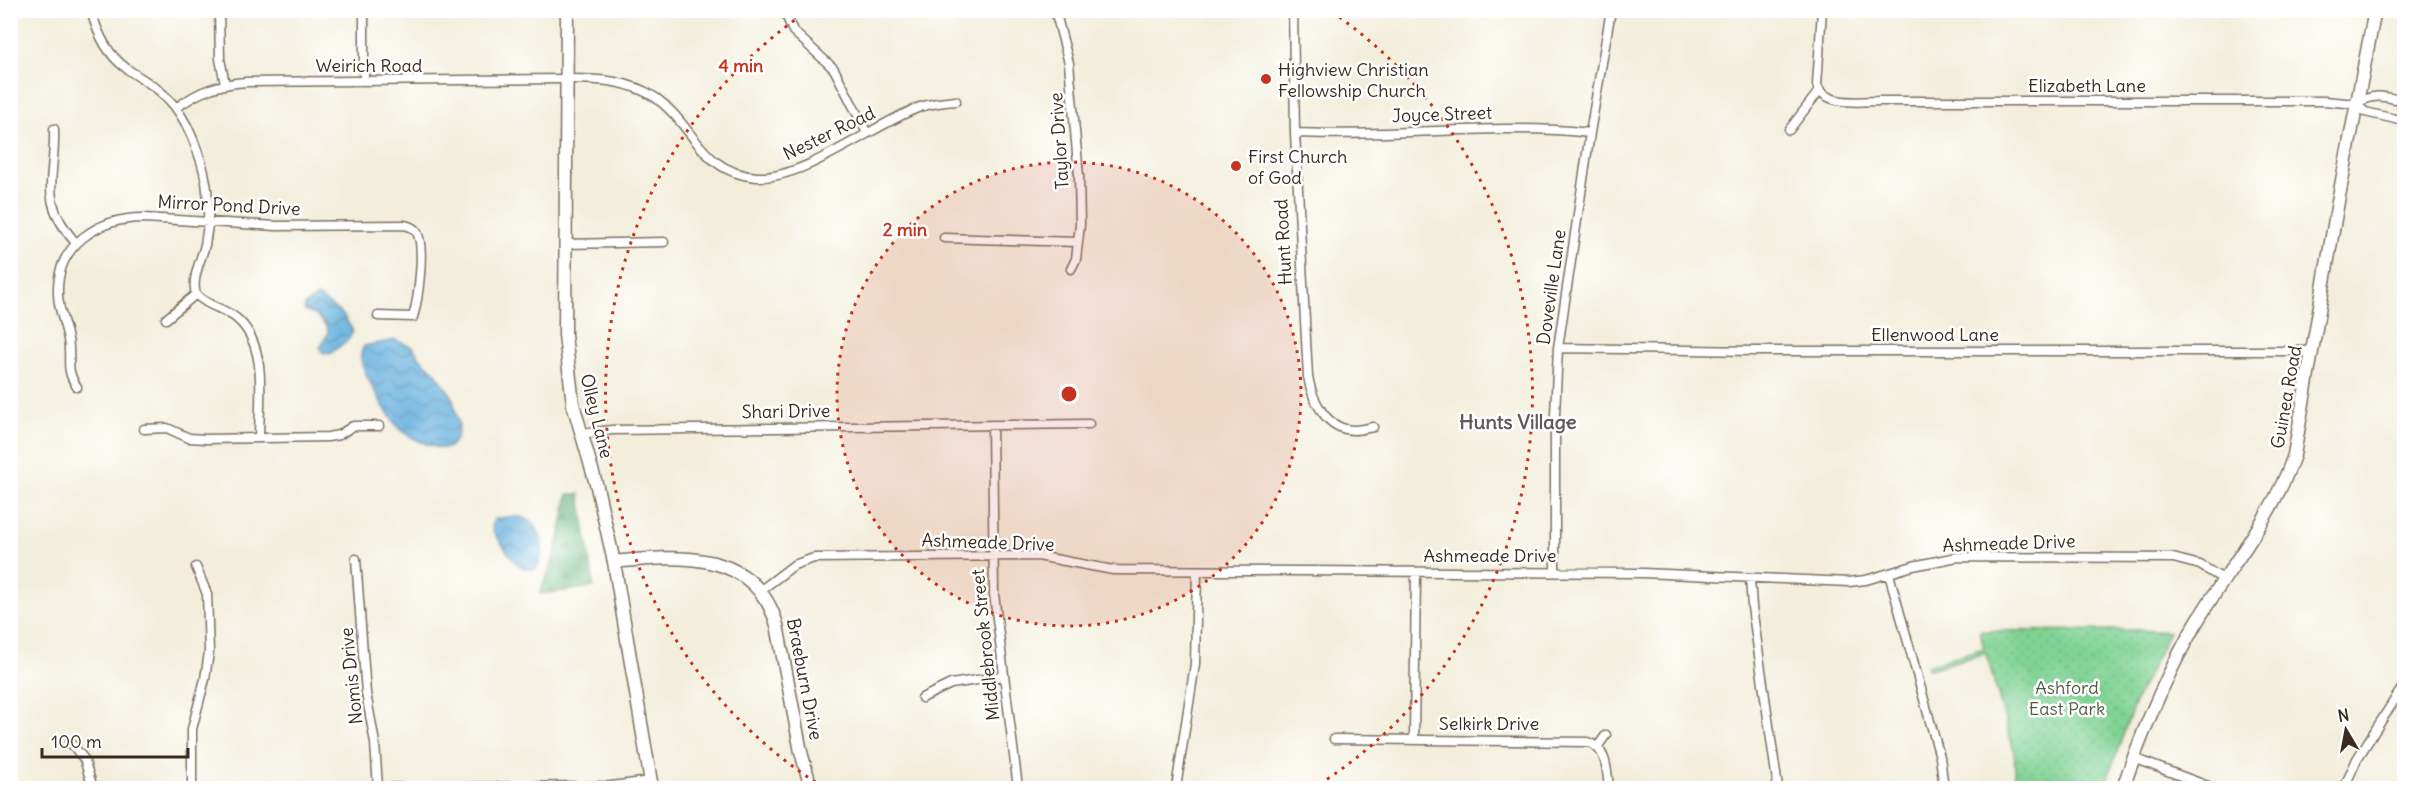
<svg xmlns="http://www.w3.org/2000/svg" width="2415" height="799" font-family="Delius,sans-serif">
	<defs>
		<pattern id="grass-dots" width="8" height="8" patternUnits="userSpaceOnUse" patternTransform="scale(1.5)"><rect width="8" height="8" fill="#80d394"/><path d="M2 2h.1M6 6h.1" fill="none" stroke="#70b57f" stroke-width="1.8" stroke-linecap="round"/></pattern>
		<pattern id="forest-firs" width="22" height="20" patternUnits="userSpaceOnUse" patternTransform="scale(1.5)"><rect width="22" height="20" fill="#68b57e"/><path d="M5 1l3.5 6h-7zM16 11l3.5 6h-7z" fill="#579367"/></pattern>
		<pattern id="water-waves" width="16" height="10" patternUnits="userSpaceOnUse" patternTransform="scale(1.5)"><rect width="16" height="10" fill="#66b1de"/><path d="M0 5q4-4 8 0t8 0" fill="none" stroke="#5590b3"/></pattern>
	</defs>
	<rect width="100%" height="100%" fill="#fff"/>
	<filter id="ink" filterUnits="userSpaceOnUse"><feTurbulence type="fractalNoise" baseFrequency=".0167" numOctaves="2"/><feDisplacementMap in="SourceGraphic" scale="12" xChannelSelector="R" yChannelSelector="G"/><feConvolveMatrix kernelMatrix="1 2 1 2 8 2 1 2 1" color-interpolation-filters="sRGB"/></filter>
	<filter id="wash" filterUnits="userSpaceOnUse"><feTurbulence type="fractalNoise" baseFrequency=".008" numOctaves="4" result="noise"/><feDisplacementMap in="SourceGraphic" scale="24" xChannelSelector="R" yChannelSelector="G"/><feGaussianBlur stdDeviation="1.35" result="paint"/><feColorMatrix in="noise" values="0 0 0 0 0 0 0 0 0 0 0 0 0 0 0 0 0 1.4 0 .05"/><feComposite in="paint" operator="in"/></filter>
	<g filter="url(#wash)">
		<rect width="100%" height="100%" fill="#f3eedb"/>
		<!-- grass -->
		<path fill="url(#grass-dots)" stroke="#5e7e59" stroke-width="1.5" d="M 2139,630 L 2169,632 L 2135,702 L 2104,788 L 2016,788 L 2014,751 L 1986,653 L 1929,669 L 1927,665 L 1984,648 L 1980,631 Z"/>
		<!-- forest -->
		<path fill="url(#forest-firs)" stroke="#52704e" stroke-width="1.5" d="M 568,494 L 580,494 L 594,587 L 539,594 C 555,562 562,529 568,494 Z"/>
		<!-- water -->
		<path fill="url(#water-waves)" stroke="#506e7e" stroke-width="1.5" d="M 318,296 L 343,315 L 353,331 L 349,339 L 330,354 L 322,352 L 320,348 L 328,333 L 327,327 L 316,315 L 304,311 L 305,305 Z
			M 395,340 L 413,347 L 420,358 L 436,373 L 452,396 L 459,425 L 457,438 L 448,448 C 437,450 409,438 401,430 C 390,420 364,375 361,360 C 360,354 361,351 364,346 Z
			M 506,517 C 512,517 520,516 525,518 C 545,529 546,551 536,569 C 518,572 511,556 502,544 C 497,536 490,532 493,522 L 495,519 Z"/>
	</g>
	<g filter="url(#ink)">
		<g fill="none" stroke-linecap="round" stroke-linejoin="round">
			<!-- street casing -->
			<g stroke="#7b6f60" stroke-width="11">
				<path id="street" d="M 91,10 C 97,33 108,55 126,68 C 139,78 153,84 164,95 C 180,109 190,130 197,150 C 209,179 211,215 205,245 C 201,260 191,279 196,294
					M 219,10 L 220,59 L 225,84
					M 364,10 L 364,81
					M 1055,10 L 1069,63 L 1079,176 L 1080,225 L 1076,259 L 1071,269
					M 1293,10 L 1295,133 L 1308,377 C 1312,399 1326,430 1354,430 C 1360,430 1367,428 1373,427
					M 1822,10 L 1817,85 C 1825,107 1862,101 1881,101 L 2324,101 L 2357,104 L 2365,112 L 2404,121
					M 786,15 L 793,31 L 834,69 L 867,133
					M 2357,104 C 2373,92 2386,97 2404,101
					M 176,108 C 199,91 218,84 246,82 L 568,79 C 599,79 629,80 656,98 C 694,125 701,173 757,177 C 804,180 874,124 920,107 C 932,103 944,102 956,101
					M 54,129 C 56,179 37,198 75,242
					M 1789,130 L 1819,91
					M 1295,133 C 1393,138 1492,122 1590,133
					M 944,238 L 1078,242
					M 566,244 L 664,242
					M 196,294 C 206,306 224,308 236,318 C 269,345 259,400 259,438
					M 166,319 L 196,294
					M 1558,348 L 1755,351 L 2312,351
					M 77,387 C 64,367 72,362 68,339 C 65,324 58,309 58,294 C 56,244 99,218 144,218 L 276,226 L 404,225 C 409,226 413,227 416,231 C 426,244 418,301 413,317 L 378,316
					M 992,425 L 994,594 L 1018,788
					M 144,429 L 167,428 L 189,438 L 206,439 L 328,437 L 339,435 L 353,426 L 379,426
					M 581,434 L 612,430 L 1089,424
					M 356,559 L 366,693 L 375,743 L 378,788
					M 1555,572 L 1555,415 L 1558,348 L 1590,133 L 1611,10
					M 1889,574 L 1940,757 L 1944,788
					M 1750,578 L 1752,607 L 1778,788
					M 761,590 L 794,565 L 814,558 L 1038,556 L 1113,570 L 1643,573 L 1849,582 L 1866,580 L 1913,566 L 1957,557 L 2173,558 L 2200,565 L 2223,579
					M 922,698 L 951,684 L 1003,676
					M 1334,739 L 1587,742 C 1607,747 1607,771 1609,788
					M 1414,739 L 1416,572
					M 70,742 L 84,759 L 93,788
					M 1598,746 L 1606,735
					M 2133,758 L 2213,788
					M 192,788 L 192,729 L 205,679 L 209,652 L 207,594 L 196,567
					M 355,788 L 611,786 L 651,781
					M 1176,788 L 1195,664 L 1197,571
					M 2344,788 L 2357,759 L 2404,685"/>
			</g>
			<!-- secondary casing -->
			<g stroke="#7b6f60" stroke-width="15">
				<path id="secondary" d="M 567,10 L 565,335 L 573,404 L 597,487 L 614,562 L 652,788
					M 614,562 C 678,555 755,549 777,625 L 801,752 L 811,788
					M 2123,788 C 2142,732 2165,677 2195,625 C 2228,568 2273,518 2294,455 L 2339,196 L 2375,10"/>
			</g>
			<!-- street -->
			<use href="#street" stroke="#fff" stroke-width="8"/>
			<!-- secondary -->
			<use href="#secondary" stroke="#fff" stroke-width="12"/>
		</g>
	</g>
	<!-- distance rings -->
	<circle cx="1069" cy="394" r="232" fill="#c8321e" fill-opacity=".12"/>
	<g fill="none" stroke="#c8321e" stroke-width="3" stroke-dasharray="3 6">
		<circle cx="1069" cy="394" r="232"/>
		<path d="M823 787A464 464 0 0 1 806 12M1332 12A464 464 0 0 1 1315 787"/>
	</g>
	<!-- markers -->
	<g fill="#c8321e" stroke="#fff" stroke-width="2">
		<circle cx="1266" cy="79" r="6"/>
		<circle cx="1236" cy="166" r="6"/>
	</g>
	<g text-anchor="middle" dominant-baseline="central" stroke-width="5" stroke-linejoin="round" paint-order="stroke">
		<!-- street labels -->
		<g font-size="18" fill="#3b2a1e" stroke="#fff">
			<text x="369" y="65">Weirich Road</text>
			<text x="2087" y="85">Elizabeth Lane</text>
			<text transform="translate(1442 114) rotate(-2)">Joyce Street</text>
			<text transform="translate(829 133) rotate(-26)">Nester Road</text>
			<text transform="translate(1059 141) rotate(-94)">Taylor Drive</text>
			<text transform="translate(229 205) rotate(3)">Mirror Pond Drive</text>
			<text transform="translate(1283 242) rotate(-93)">Hunt Road</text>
			<text transform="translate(1551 287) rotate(-82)">Doveville Lane</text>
			<text x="1935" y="334">Ellenwood Lane</text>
			<text transform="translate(2286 397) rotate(-80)">Guinea Road</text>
			<text transform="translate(786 411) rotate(-1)">Shari Drive</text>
			<text transform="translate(597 416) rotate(76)">Olley Lane</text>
			<text transform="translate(988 542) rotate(2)">Ashmeade Drive</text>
			<text transform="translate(2009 543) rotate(-2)">Ashmeade Drive</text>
			<text x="1490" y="555">Ashmeade Drive</text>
			<text transform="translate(985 645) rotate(-96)">Middlebrook Street</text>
			<text transform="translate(351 676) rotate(-96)">Nomis Drive</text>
			<text transform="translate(805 679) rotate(79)">Braeburn Drive</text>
			<text x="1489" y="723">Selkirk Drive</text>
		</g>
		<!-- poi labels -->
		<g font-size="18" fill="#3b2a1e" stroke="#fff" text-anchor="start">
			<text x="1278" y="69">Highview Christian<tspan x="1278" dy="21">Fellowship Church</tspan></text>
			<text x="1248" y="156">First Church<tspan x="1248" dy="21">of God</tspan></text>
		</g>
		<!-- park labels -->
		<g font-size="18" fill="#505d41" stroke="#fff">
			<text x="2067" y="687">Ashford<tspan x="2067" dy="21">East Park</tspan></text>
		</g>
		<!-- neighbourhood labels -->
		<g font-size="20" font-weight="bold" fill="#67565e" stroke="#fff">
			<text x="1518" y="421">Hunts Village</text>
		</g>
	</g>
	<circle cx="1069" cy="394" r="9" fill="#c8321e" stroke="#fff" stroke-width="3"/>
	<g font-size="18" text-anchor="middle" font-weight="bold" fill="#c8321e" stroke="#fff" stroke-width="5" stroke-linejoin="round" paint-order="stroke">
		<text x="741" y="72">4 min</text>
		<text x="905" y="236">2 min</text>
	</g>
	<!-- margin -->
	<rect width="2415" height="799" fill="none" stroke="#fff" stroke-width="36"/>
	<!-- north arrow -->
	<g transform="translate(2346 730) rotate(350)" stroke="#ffffff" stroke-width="4.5" paint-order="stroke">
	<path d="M0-4.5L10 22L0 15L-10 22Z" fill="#3b2a1e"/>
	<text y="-9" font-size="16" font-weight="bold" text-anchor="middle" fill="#3b2a1e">N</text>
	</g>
	<!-- scale -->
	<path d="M42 748v9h146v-9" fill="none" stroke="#3b2a1e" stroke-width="3"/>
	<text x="51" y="748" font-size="18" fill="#3b2a1e" stroke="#ffffff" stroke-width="4.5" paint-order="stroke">100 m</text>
</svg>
